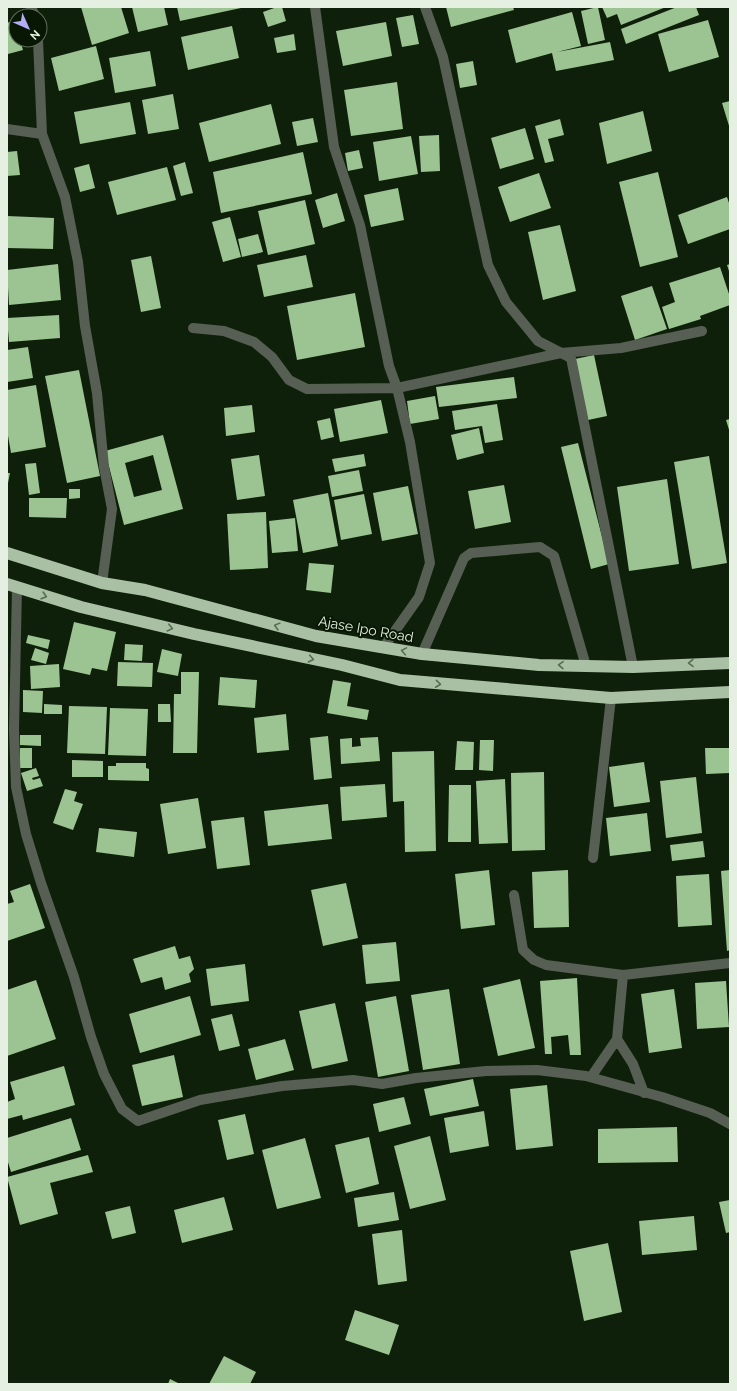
<svg xmlns="http://www.w3.org/2000/svg" width="737" height="1391" font-family="Raleway,sans-serif">
	<rect width="100%" height="100%" fill="#0f200a"/>
	<!-- building -->
	<path fill="#9cc392" fill-rule="evenodd" d="M 81,7 L 121,7 L 129,33 L 92,45 Z
		M 132,7 L 164,7 L 168,25 L 138,32 Z
		M 177,7 L 241,7 L 241,8 L 180,21 Z
		M 277,7 L 282,7 L 286,21 L 268,27 L 263,12 Z
		M 446,7 L 513,7 L 514,10 L 451,27 Z
		M 598,7 L 605,40 L 588,44 L 581,11 Z
		M 602,7 L 666,7 L 621,25 L 617,14 L 607,18 Z
		M 677,7 L 696,7 L 699,15 L 626,44 L 621,29 Z
		M 572,12 L 581,46 L 557,52 L 610,42 L 614,60 L 556,71 L 552,53 L 516,63 L 508,30 Z
		M 413,15 L 419,44 L 402,47 L 396,18 Z
		M 15,20 L 16,40 L 20,40 L 23,50 L 8,54 L 7,23 Z
		M 708,20 L 719,57 L 669,72 L 658,34 Z
		M 386,22 L 392,56 L 343,66 L 336,31 Z
		M 232,26 L 239,58 L 188,70 L 181,37 Z
		M 294,34 L 296,50 L 277,53 L 274,38 Z
		M 96,46 L 104,79 L 59,91 L 51,58 Z
		M 150,51 L 156,86 L 115,93 L 109,58 Z
		M 473,61 L 477,85 L 460,88 L 456,64 Z
		M 397,82 L 403,129 L 351,136 L 344,90 Z
		M 173,94 L 179,129 L 148,134 L 142,100 Z
		M 730,101 L 730,129 L 722,103 Z
		M 130,102 L 136,134 L 80,144 L 74,112 Z
		M 271,104 L 281,144 L 209,162 L 199,123 Z
		M 643,111 L 652,151 L 607,164 L 599,123 Z
		M 313,118 L 318,142 L 297,146 L 292,122 Z
		M 560,119 L 564,135 L 548,139 L 554,161 L 545,163 L 535,126 Z
		M 525,128 L 534,159 L 500,169 L 491,138 Z
		M 439,135 L 440,171 L 421,172 L 419,136 Z
		M 411,136 L 418,174 L 379,181 L 373,142 Z
		M 359,150 L 363,168 L 348,171 L 345,153 Z
		M 17,151 L 20,175 L 7,176 L 7,152 Z
		M 303,152 L 312,194 L 221,213 L 213,172 Z
		M 185,162 L 193,193 L 181,196 L 173,166 Z
		M 89,164 L 95,188 L 80,192 L 74,168 Z
		M 167,167 L 176,200 L 117,215 L 108,182 Z
		M 658,172 L 678,257 L 640,267 L 619,182 Z
		M 539,173 L 551,208 L 510,222 L 498,187 Z
		M 398,188 L 404,220 L 371,227 L 364,195 Z
		M 337,193 L 345,221 L 323,228 L 315,200 Z
		M 727,197 L 730,206 L 730,229 L 688,244 L 678,215 Z
		M 305,200 L 315,244 L 268,255 L 258,211 Z
		M 7,216 L 54,218 L 53,249 L 7,248 Z
		M 230,217 L 241,257 L 223,262 L 212,222 Z
		M 560,225 L 576,291 L 543,300 L 528,232 Z
		M 258,234 L 263,252 L 242,257 L 238,239 Z
		M 306,255 L 313,287 L 264,297 L 257,265 Z
		M 151,256 L 161,308 L 141,312 L 131,260 Z
		M 58,264 L 61,300 L 9,305 L 7,270 Z
		M 730,264 L 730,274 L 727,265 Z
		M 720,267 L 730,297 L 730,305 L 700,316 L 701,319 L 669,329 L 662,307 L 675,302 L 669,283 Z
		M 652,286 L 667,329 L 635,340 L 621,296 Z
		M 355,293 L 365,347 L 297,360 L 287,306 Z
		M 59,315 L 60,338 L 9,342 L 7,318 Z
		M 28,347 L 33,378 L 7,382 L 7,350 Z
		M 594,355 L 607,416 L 588,420 L 575,359 Z
		M 79,370 L 100,476 L 67,483 L 45,376 Z
		M 514,377 L 517,398 L 439,407 L 436,387 Z
		M 36,385 L 46,447 L 11,453 L 7,430 L 7,390 Z
		M 435,396 L 439,419 L 410,424 L 407,401 Z
		M 381,400 L 388,433 L 340,442 L 334,409 Z
		M 497,404 L 503,440 L 485,443 L 482,426 L 455,430 L 452,411 Z
		M 252,405 L 255,432 L 226,436 L 224,408 Z
		M 330,418 L 334,437 L 321,440 L 317,421 Z
		M 730,419 L 730,433 L 726,420 Z
		M 479,428 L 484,453 L 457,460 L 451,435 Z
		M 163,435 L 183,509 L 124,525 L 105,451 ZM 153,455 L 162,490 L 134,497 L 125,463 Z
		M 578,443 L 609,564 L 591,569 L 561,447 Z
		M 364,454 L 366,466 L 335,472 L 332,459 Z
		M 259,455 L 265,496 L 237,500 L 231,459 Z
		M 709,456 L 727,563 L 692,569 L 674,462 Z
		M 36,463 L 40,493 L 29,495 L 25,464 Z
		M 359,470 L 363,491 L 332,497 L 328,476 Z
		M 7,473 L 10,473 L 8,483 L 7,483 Z
		M 667,479 L 679,564 L 629,571 L 617,487 Z
		M 504,485 L 511,522 L 475,529 L 468,491 Z
		M 408,486 L 418,534 L 382,541 L 373,493 Z
		M 69,489 L 80,489 L 80,498 L 69,499 Z
		M 328,493 L 338,546 L 303,553 L 293,500 Z
		M 364,494 L 372,534 L 341,540 L 334,500 Z
		M 29,498 L 67,498 L 66,518 L 29,517 Z
		M 266,512 L 268,568 L 230,570 L 227,514 Z
		M 295,518 L 298,551 L 272,553 L 269,521 Z
		M 309,563 L 334,565 L 331,593 L 306,590 Z
		M 74,622 L 116,632 L 107,671 L 92,668 L 90,675 L 63,669 Z
		M 28,635 L 50,640 L 48,649 L 26,643 Z
		M 125,644 L 143,645 L 142,661 L 124,660 Z
		M 35,648 L 49,653 L 46,664 L 31,660 Z
		M 162,649 L 182,654 L 178,676 L 157,672 Z
		M 118,662 L 153,663 L 152,687 L 117,686 Z
		M 59,664 L 60,687 L 31,689 L 30,666 Z
		M 181,672 L 199,672 L 197,753 L 173,753 L 174,694 L 181,694 Z
		M 220,677 L 257,680 L 255,708 L 218,705 Z
		M 333,680 L 351,683 L 347,706 L 369,710 L 367,720 L 327,713 Z
		M 23,690 L 43,691 L 42,713 L 23,712 Z
		M 44,704 L 62,705 L 62,714 L 44,714 Z
		M 158,704 L 170,704 L 171,722 L 158,722 Z
		M 69,706 L 107,707 L 105,754 L 67,753 Z
		M 110,708 L 148,709 L 146,756 L 108,755 Z
		M 286,714 L 289,750 L 257,753 L 254,718 Z
		M 20,735 L 41,735 L 41,746 L 20,745 Z
		M 328,736 L 332,778 L 314,780 L 310,738 Z
		M 378,737 L 380,761 L 341,764 L 340,739 L 352,738 L 352,747 L 361,746 L 360,738 Z
		M 480,740 L 494,740 L 493,771 L 479,770 Z
		M 457,741 L 474,742 L 473,770 L 455,770 Z
		M 20,748 L 32,748 L 32,768 L 20,768 Z
		M 705,748 L 730,748 L 730,773 L 706,774 Z
		M 434,751 L 436,851 L 405,852 L 404,801 L 393,802 L 392,752 Z
		M 72,760 L 103,761 L 103,777 L 72,777 Z
		M 644,762 L 650,802 L 614,807 L 609,767 Z
		M 116,763 L 146,763 L 146,768 L 149,769 L 149,781 L 108,780 L 108,766 L 116,766 Z
		M 36,768 L 39,776 L 32,778 L 33,780 L 40,778 L 43,786 L 27,791 L 21,773 Z
		M 544,772 L 545,850 L 512,851 L 511,773 Z
		M 696,777 L 702,833 L 666,838 L 660,781 Z
		M 505,779 L 508,843 L 479,844 L 476,781 Z
		M 385,784 L 387,817 L 342,821 L 340,787 Z
		M 449,785 L 471,785 L 471,842 L 448,842 Z
		M 65,789 L 77,792 L 74,801 L 83,804 L 73,830 L 53,823 Z
		M 198,798 L 206,848 L 168,854 L 160,804 Z
		M 328,804 L 332,839 L 268,846 L 264,811 Z
		M 647,813 L 651,851 L 610,856 L 606,818 Z
		M 244,817 L 250,865 L 217,869 L 211,821 Z
		M 99,828 L 137,832 L 134,857 L 96,852 Z
		M 703,841 L 705,857 L 672,861 L 670,845 Z
		M 489,870 L 495,925 L 461,929 L 455,874 Z
		M 568,870 L 569,927 L 534,928 L 532,872 Z
		M 730,870 L 730,950 L 727,951 L 721,871 Z
		M 709,874 L 712,925 L 678,927 L 676,876 Z
		M 346,883 L 358,938 L 323,946 L 311,890 Z
		M 30,884 L 45,928 L 7,941 L 7,904 L 14,902 L 10,891 Z
		M 396,942 L 400,981 L 366,984 L 362,945 Z
		M 175,946 L 179,959 L 190,956 L 194,969 L 189,974 L 191,982 L 165,990 L 162,977 L 141,983 L 133,959 Z
		M 245,964 L 249,1001 L 211,1006 L 206,969 Z
		M 577,978 L 581,1055 L 570,1055 L 568,1035 L 551,1037 L 552,1054 L 545,1054 L 540,981 Z
		M 520,979 L 535,1048 L 498,1056 L 483,988 Z
		M 36,980 L 56,1039 L 7,1056 L 7,990 Z
		M 726,981 L 729,1027 L 697,1029 L 695,983 Z
		M 449,989 L 460,1064 L 423,1070 L 411,995 Z
		M 674,989 L 682,1048 L 649,1053 L 641,994 Z
		M 190,996 L 201,1035 L 140,1053 L 129,1014 Z
		M 396,996 L 409,1071 L 378,1077 L 365,1002 Z
		M 335,1003 L 348,1061 L 312,1069 L 299,1011 Z
		M 232,1014 L 240,1046 L 219,1051 L 211,1019 Z
		M 285,1039 L 294,1070 L 256,1080 L 248,1049 Z
		M 174,1055 L 183,1097 L 142,1106 L 132,1065 Z
		M 64,1066 L 75,1105 L 23,1120 L 22,1115 L 7,1119 L 7,1102 L 15,1099 L 10,1082 Z
		M 473,1079 L 479,1106 L 430,1116 L 424,1089 Z
		M 547,1085 L 553,1146 L 516,1150 L 510,1089 Z
		M 404,1097 L 411,1124 L 379,1132 L 373,1104 Z
		M 484,1111 L 489,1146 L 450,1153 L 444,1118 Z
		M 245,1114 L 254,1154 L 227,1160 L 218,1120 Z
		M 71,1118 L 81,1150 L 11,1172 L 7,1159 L 7,1138 Z
		M 677,1127 L 678,1162 L 598,1163 L 598,1129 Z
		M 430,1136 L 446,1200 L 410,1209 L 394,1146 Z
		M 369,1137 L 379,1184 L 346,1193 L 335,1145 Z
		M 305,1138 L 321,1198 L 277,1209 L 262,1150 Z
		M 88,1155 L 93,1172 L 50,1183 L 58,1214 L 20,1225 L 7,1177 Z
		M 394,1192 L 399,1220 L 358,1227 L 354,1198 Z
		M 224,1197 L 233,1230 L 182,1243 L 174,1210 Z
		M 730,1200 L 730,1232 L 726,1233 L 719,1202 Z
		M 130,1206 L 136,1233 L 112,1239 L 105,1212 Z
		M 694,1216 L 697,1250 L 642,1255 L 639,1221 Z
		M 402,1230 L 407,1281 L 378,1285 L 372,1234 Z
		M 608,1243 L 622,1312 L 584,1321 L 570,1251 Z
		M 355,1310 L 399,1325 L 389,1355 L 345,1340 Z
		M 224,1356 L 256,1372 L 250,1384 L 209,1384 Z
		M 170,1379 L 180,1384 L 168,1384 Z"/>
	<g fill="none" stroke-linecap="round" stroke-linejoin="round">
		<!-- lane -->
		<path stroke="#575f54" stroke-width="10" d="M 422,654 L 464,558 L 471,553 L 540,547 L 554,556 L 586,666"/>
		<!-- street -->
		<path stroke="#575f54" stroke-width="10" d="M 31,7 L 35,16
			M 315,7 L 334,147 L 360,225 L 389,366 L 397,388 L 410,442 L 430,563 L 419,597 L 383,648
			M 425,7 L 443,57 L 488,265 L 506,302 L 538,341 L 571,358 L 633,667
			M 38,40 L 42,134 L 65,197 L 78,262 L 85,326 L 97,393 L 104,467 L 112,509 L 102,583
			M 7,129 L 42,134
			M 193,328 L 224,331 L 254,342 L 272,357 L 289,380 L 307,389 L 397,388 L 561,353 L 621,348 L 702,331
			M 17,588 L 14,729 L 16,787 L 26,834 L 41,883 L 74,977 L 91,1037 L 104,1074 L 122,1109 L 138,1121 L 200,1100 L 282,1086 L 353,1080 L 382,1084 L 416,1078 L 486,1071 L 537,1070 L 586,1076 L 662,1097 L 710,1113 L 730,1124
			M 593,858 L 611,698
			M 514,895 L 523,950 L 534,960 L 546,965 L 623,975 L 730,963
			M 623,975 L 617,1039 L 633,1064 L 644,1093
			M 591,1077 L 617,1039"/>
		<!-- highway -->
		<path stroke="#aac0a4" stroke-width="12" d="M 7,553 L 102,583 L 145,590 L 316,636 L 422,654 L 539,665 L 633,667 L 730,663
			M 7,584 L 81,607 L 194,634 L 342,665 L 400,680 L 611,698 L 730,692"/>
	</g>
	<!-- one-way arrows -->
	<defs><path id="oneway-chevron" d="M-2-3.5L2.5 0L-2 3.5" fill="none" stroke-width="1.6" stroke-linecap="round" stroke-linejoin="round"/></defs>
	<g stroke="#586c54">
		<use href="#oneway-chevron" transform="translate(44 596) rotate(17)"/>
		<use href="#oneway-chevron" transform="translate(277 626) rotate(-165)"/>
		<use href="#oneway-chevron" transform="translate(170 628) rotate(13)"/>
		<use href="#oneway-chevron" transform="translate(404 651) rotate(-170)"/>
		<use href="#oneway-chevron" transform="translate(311 659) rotate(11)"/>
		<use href="#oneway-chevron" transform="translate(691 663) rotate(179)"/>
		<use href="#oneway-chevron" transform="translate(561 665) rotate(-178)"/>
		<use href="#oneway-chevron" transform="translate(438 684) rotate(6)"/>
	</g>
	<g text-anchor="middle" dominant-baseline="central" stroke-width="4" stroke-linejoin="round" paint-order="stroke">
		<!-- street labels -->
		<g font-size="14" fill="#e5f0e2" stroke="#071703">
			<text transform="translate(366 629) rotate(10)">Ajase Ipo Road</text>
		</g>
	</g>
	<!-- border -->
	<rect width="737" height="1391" fill="none" stroke="#e5f0e2" stroke-width="16"/>
	<!-- north arrow -->
	<g transform="translate(28 28) rotate(135)"><circle r="19" fill="#071703" stroke="#606e5c"/>
	<path d="M0-3L7 15L0 10L-7 15Z" fill="#b5acf8"/>
	<text y="-6" font-size="11" font-weight="bold" text-anchor="middle" fill="#e5f0e2">N</text>
	</g>
</svg>
